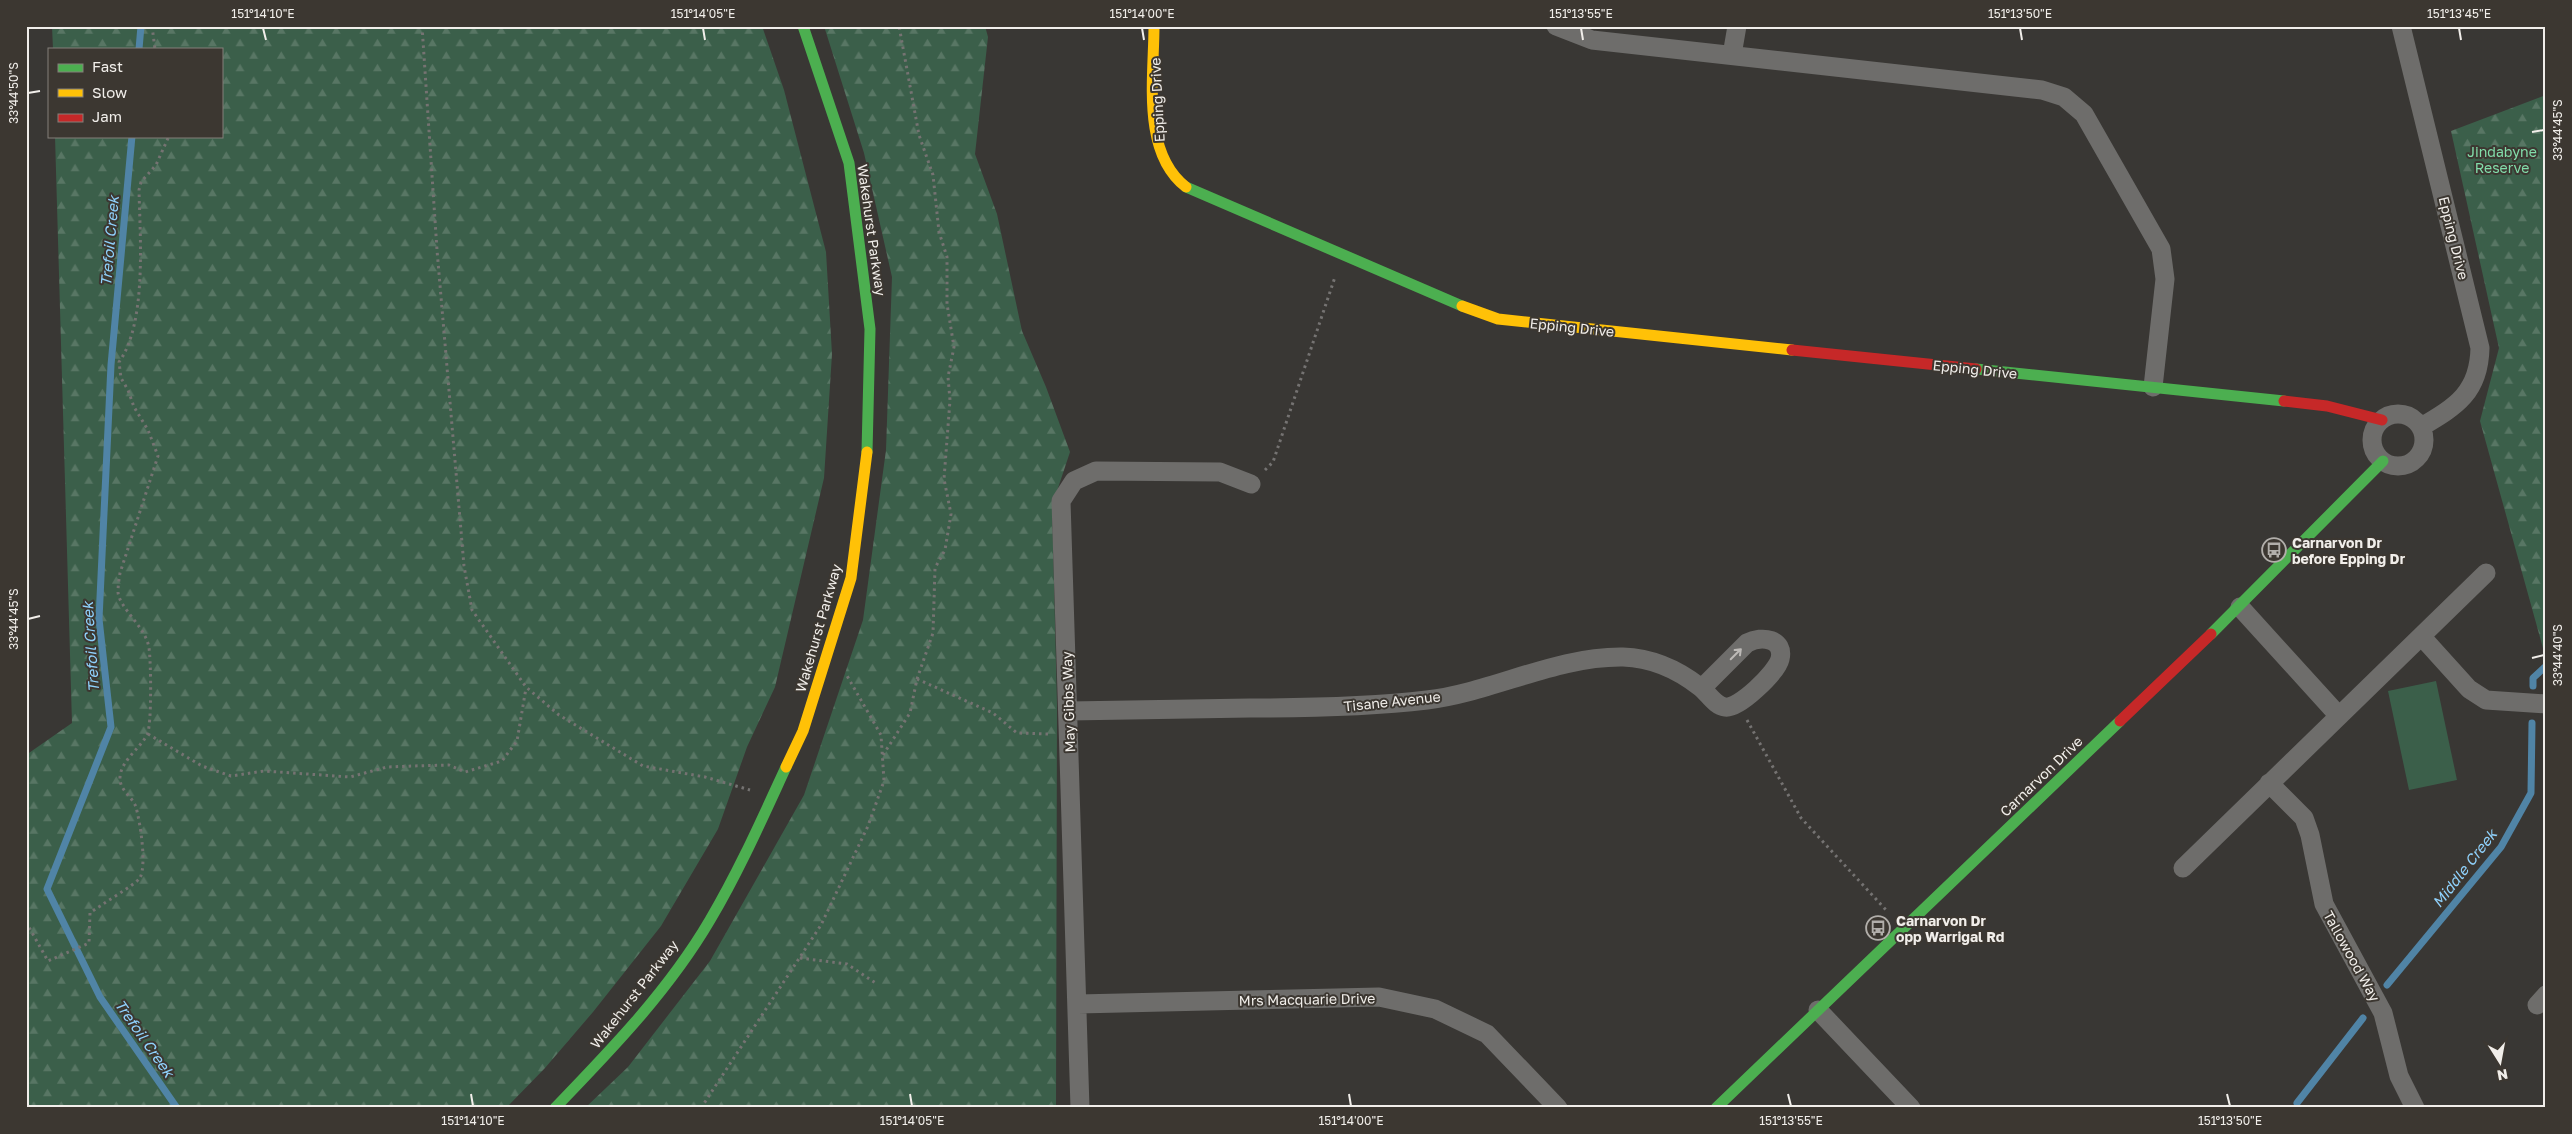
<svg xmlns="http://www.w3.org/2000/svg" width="2572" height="1134" font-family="'Golos Text',sans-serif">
	<defs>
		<pattern id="forest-firs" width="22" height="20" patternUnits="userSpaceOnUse" patternTransform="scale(1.25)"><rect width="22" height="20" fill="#3b5f4a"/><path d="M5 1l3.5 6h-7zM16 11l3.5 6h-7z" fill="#587664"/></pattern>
	</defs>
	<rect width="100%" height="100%" fill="#393734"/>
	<!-- forest -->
	<path fill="url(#forest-firs)" d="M 52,26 L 762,26 L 784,90 L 826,252 L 832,354 L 824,478 L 775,687 L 747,747 L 718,829 L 661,926 L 593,1012 L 545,1068 L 506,1108 L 26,1108 L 26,755 L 72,723 L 55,136 L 221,136 L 221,49 L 53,49 Z
		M 824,26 L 985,26 L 988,37 L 975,154 L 997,214 L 1022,331 L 1046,387 L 1070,452 L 1052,506 L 1057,705 L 1056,1108 L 585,1108 L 628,1067 L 710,961 L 804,795 L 863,620 L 886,450 L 892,277 L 864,153 Z
		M 2546,95 L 2546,659 L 2480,421 L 2499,348 L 2451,131 Z"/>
	<!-- pitch -->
	<path fill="#3b5f4a" d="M 2436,681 L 2457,780 L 2409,790 L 2388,691 Z"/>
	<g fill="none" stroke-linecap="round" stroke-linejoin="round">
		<!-- stream -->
		<path stroke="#5084a6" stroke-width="7" d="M 139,49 L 141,26
			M 132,136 L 111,365 L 99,619 L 111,727 L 47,889 L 100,997 L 177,1108
			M 2533,686 L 2533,678 L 2546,666
			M 2387,985 L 2501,847 L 2531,793 L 2532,723
			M 2297,1103 L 2363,1018"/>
		<!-- path -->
		<path stroke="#757372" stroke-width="3" stroke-dasharray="2.5 4" stroke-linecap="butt" d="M 152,26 L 155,49
			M 422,26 L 437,250 L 464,566 L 472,610 L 526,687 L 559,715 L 643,766 L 705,777 L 750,790
			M 1265,470 L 1273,462 L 1335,277
			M 917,679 L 993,713 L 1017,733 L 1049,734
			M 1747,720 L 1801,818 L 1887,911
			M 148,734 L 202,766 L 231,776 L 264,771 L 350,777 L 387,767 L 413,766 L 449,765 L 465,772 L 502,761 L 517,741 L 526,688
			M 883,755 L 910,713 L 917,679 L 933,633 L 935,568 L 945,550 L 951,514 L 944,479 L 950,400 L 948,377 L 954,347 L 947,304 L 947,257 L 939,232 L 933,175 L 919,135 L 899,26
			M 26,922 L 48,961 L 89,943 L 90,913 C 99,906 136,884 140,878 C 147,864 140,822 136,807 C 132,796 119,790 120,777 C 121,761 140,748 147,735 C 152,726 151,661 149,648 C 146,627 119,608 118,592 C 118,586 119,579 120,573 L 158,456 L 148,430 L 134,407 L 128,390 L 121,378 L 119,362 C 147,323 140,237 139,190 L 141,182 L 156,165 L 169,136
			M 800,958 L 847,964 L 877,984
			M 701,1108 L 821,925 L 868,826 L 884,781 L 881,735 L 846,674"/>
		<!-- street -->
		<path stroke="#6e6d6b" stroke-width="19" d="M 1556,26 L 1592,40 L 2042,90 L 2064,97 L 2084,114 L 2161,249 L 2165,279 L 2153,387
			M 2401,26 L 2480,348 C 2479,392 2457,406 2421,427
			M 1732,55 L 1737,26
			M2372 440a26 26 0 1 1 52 0a26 26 0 1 1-52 0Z
			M 2240,607 L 2339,716
			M 2422,637 L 2469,689 L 2486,700 L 2546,704
			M 1069,711 C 1129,710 1190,709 1250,708 C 1309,708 1368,707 1427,700 C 1493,692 1556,656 1623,657 C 1653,658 1677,669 1700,687 C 1708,693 1715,706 1725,707 C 1738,710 1777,672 1780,659 C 1785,639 1762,635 1747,643 L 1702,688
			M 2269,783 L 2304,818 L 2310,835 L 2324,904 L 2383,1013 L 2399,1076 L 2415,1108
			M 2183,868 L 2486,573
			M 1078,1004 L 1379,997 L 1435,1009 L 1487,1034 L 1558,1108
			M 2537,1005 L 2546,995
			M 1818,1010 L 1911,1108
			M 1080,1108 L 1061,501 L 1074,481 L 1096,471 L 1220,472 L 1251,484"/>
		<!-- fast -->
		<path stroke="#4caf50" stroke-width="11" d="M 803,26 L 849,163 L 870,329 L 867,452
			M 1186,187 L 1462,306
			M 1976,369 L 2284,401
			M 2211,634 L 2383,461
			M 555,1108 C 611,1050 669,990 710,920 C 739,871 762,819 786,767
			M 1716,1108 L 2120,721"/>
		<!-- slow -->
		<path stroke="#ffc107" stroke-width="11" d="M 1154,26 C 1154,77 1141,152 1186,187
			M 1462,306 L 1498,319 L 1792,350
			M 786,767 L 803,731 L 851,578 L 867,452"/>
		<!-- jam -->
		<path stroke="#c62828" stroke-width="11" d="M 1792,350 L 1976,369
			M 2284,401 L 2327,406 L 2382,420
			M 2120,721 L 2211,634"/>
	</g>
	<!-- one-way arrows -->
	<defs><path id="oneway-shaft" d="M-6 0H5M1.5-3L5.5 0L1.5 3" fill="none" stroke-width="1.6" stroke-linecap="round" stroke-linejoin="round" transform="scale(1.25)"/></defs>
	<use stroke="#bdbab7" href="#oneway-shaft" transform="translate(1736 654) rotate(-45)"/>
	<!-- ticks -->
	<path fill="none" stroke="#f1eeea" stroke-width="2" d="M 263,28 L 266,40M 703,28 L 705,40M 1142,28 L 1144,40M 1581,28 L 1583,40M 2020,28 L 2022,40M 2459,28 L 2461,40M 28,93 L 40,91M 2532,132 L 2544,130M 28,619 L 40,616M 2532,658 L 2544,655M 471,1094 L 473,1106M 910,1094 L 912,1106M 1349,1094 L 1351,1106M 1788,1094 L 1791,1106M 2227,1094 L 2230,1106"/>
	<!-- icons -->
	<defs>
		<g id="bus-ring" transform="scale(1.25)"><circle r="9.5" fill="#3c3731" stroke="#b1aeaa" stroke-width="1.5"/><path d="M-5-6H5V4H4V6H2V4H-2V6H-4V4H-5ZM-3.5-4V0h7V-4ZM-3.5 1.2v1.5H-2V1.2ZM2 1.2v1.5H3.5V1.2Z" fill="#b1aeaa"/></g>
	</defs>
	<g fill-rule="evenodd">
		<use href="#bus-ring" x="2274" y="550"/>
		<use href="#bus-ring" x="1878" y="928"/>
	</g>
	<g text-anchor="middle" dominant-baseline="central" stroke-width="4" stroke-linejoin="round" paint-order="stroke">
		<!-- street labels -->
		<g font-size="14" fill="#f1eeea" stroke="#3c3731">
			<text transform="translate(1157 100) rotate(-93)">Epping Drive</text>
			<text transform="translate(872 230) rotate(82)">Wakehurst Parkway</text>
			<text transform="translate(2454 238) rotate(76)">Epping Drive</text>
			<text transform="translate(1572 327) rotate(6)">Epping Drive</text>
			<text transform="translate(1975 369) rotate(6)">Epping Drive</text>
			<text transform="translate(818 628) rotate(-74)">Wakehurst Parkway</text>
			<text transform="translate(1392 701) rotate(-6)">Tisane Avenue</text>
			<text transform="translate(1068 702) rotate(-92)">May Gibbs Way</text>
			<text transform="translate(2041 776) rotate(-44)">Carnarvon Drive</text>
			<text transform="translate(2352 956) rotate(61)">Tallowood Way</text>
			<text transform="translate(634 994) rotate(-52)">Wakehurst Parkway</text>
			<text transform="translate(1307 999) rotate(-1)">Mrs Macquarie Drive</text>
		</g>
		<!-- park labels -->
		<g font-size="14" fill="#82ddaa" stroke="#3c3731">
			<text x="2502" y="151">Jindabyne<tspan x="2502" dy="16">Reserve</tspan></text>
		</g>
		<!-- poi labels -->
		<g font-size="14" font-weight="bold" fill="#f1eeea" stroke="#3c3731" text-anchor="start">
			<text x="2292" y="542">Carnarvon Dr<tspan x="2292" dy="16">before Epping Dr</tspan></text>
			<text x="1896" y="920">Carnarvon Dr<tspan x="1896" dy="16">opp Warrigal Rd</tspan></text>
		</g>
		<!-- water labels -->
		<g font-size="15" font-style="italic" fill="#8fd1fc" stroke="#3c3731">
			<text transform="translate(109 241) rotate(-85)">Trefoil Creek</text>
			<text transform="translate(90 647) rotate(-94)">Trefoil Creek</text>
			<text transform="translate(2464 868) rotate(-52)">Middle Creek</text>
			<text transform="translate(145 1038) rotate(55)">Trefoil Creek</text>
		</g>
	</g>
	<!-- border -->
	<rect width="2572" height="1134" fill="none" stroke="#3c3731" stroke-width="55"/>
	<!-- legend -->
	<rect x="48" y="48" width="175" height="90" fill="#3c3731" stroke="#84807b"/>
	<rect x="58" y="64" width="25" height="8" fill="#4caf50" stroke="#84807b"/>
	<text x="92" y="72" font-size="15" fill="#f1eeea">Fast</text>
	<rect x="58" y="89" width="25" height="8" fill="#ffc107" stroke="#84807b"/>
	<text x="92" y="98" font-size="15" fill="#f1eeea">Slow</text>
	<rect x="58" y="114" width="25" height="8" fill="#c62828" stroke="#84807b"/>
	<text x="92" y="122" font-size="15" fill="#f1eeea">Jam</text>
	<!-- north arrow -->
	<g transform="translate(2500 1062) rotate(169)" stroke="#3c3731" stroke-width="4" paint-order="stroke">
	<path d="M0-4L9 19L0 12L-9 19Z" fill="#f1eeea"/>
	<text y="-8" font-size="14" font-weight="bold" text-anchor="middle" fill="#f1eeea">N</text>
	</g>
	<rect x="28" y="28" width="2516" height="1078" fill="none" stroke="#f1eeea" stroke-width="2"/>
	<g font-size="12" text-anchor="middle" fill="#f1eeea">
		<text x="263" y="18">151°14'10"E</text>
		<text x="703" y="18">151°14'05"E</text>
		<text x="1142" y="18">151°14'00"E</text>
		<text x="1581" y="18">151°13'55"E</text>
		<text x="2020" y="18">151°13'50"E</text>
		<text x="2459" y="18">151°13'45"E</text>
		<text transform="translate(14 93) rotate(-90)" y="4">33°44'50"S</text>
		<text transform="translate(2558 130) rotate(-90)" y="4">33°44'45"S</text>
		<text transform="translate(14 619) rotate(-90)" y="4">33°44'45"S</text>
		<text transform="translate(2558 655) rotate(-90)" y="4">33°44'40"S</text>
		<text x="473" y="1125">151°14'10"E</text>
		<text x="912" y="1125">151°14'05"E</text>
		<text x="1351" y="1125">151°14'00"E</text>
		<text x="1791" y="1125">151°13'55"E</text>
		<text x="2230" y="1125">151°13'50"E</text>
	</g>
</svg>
